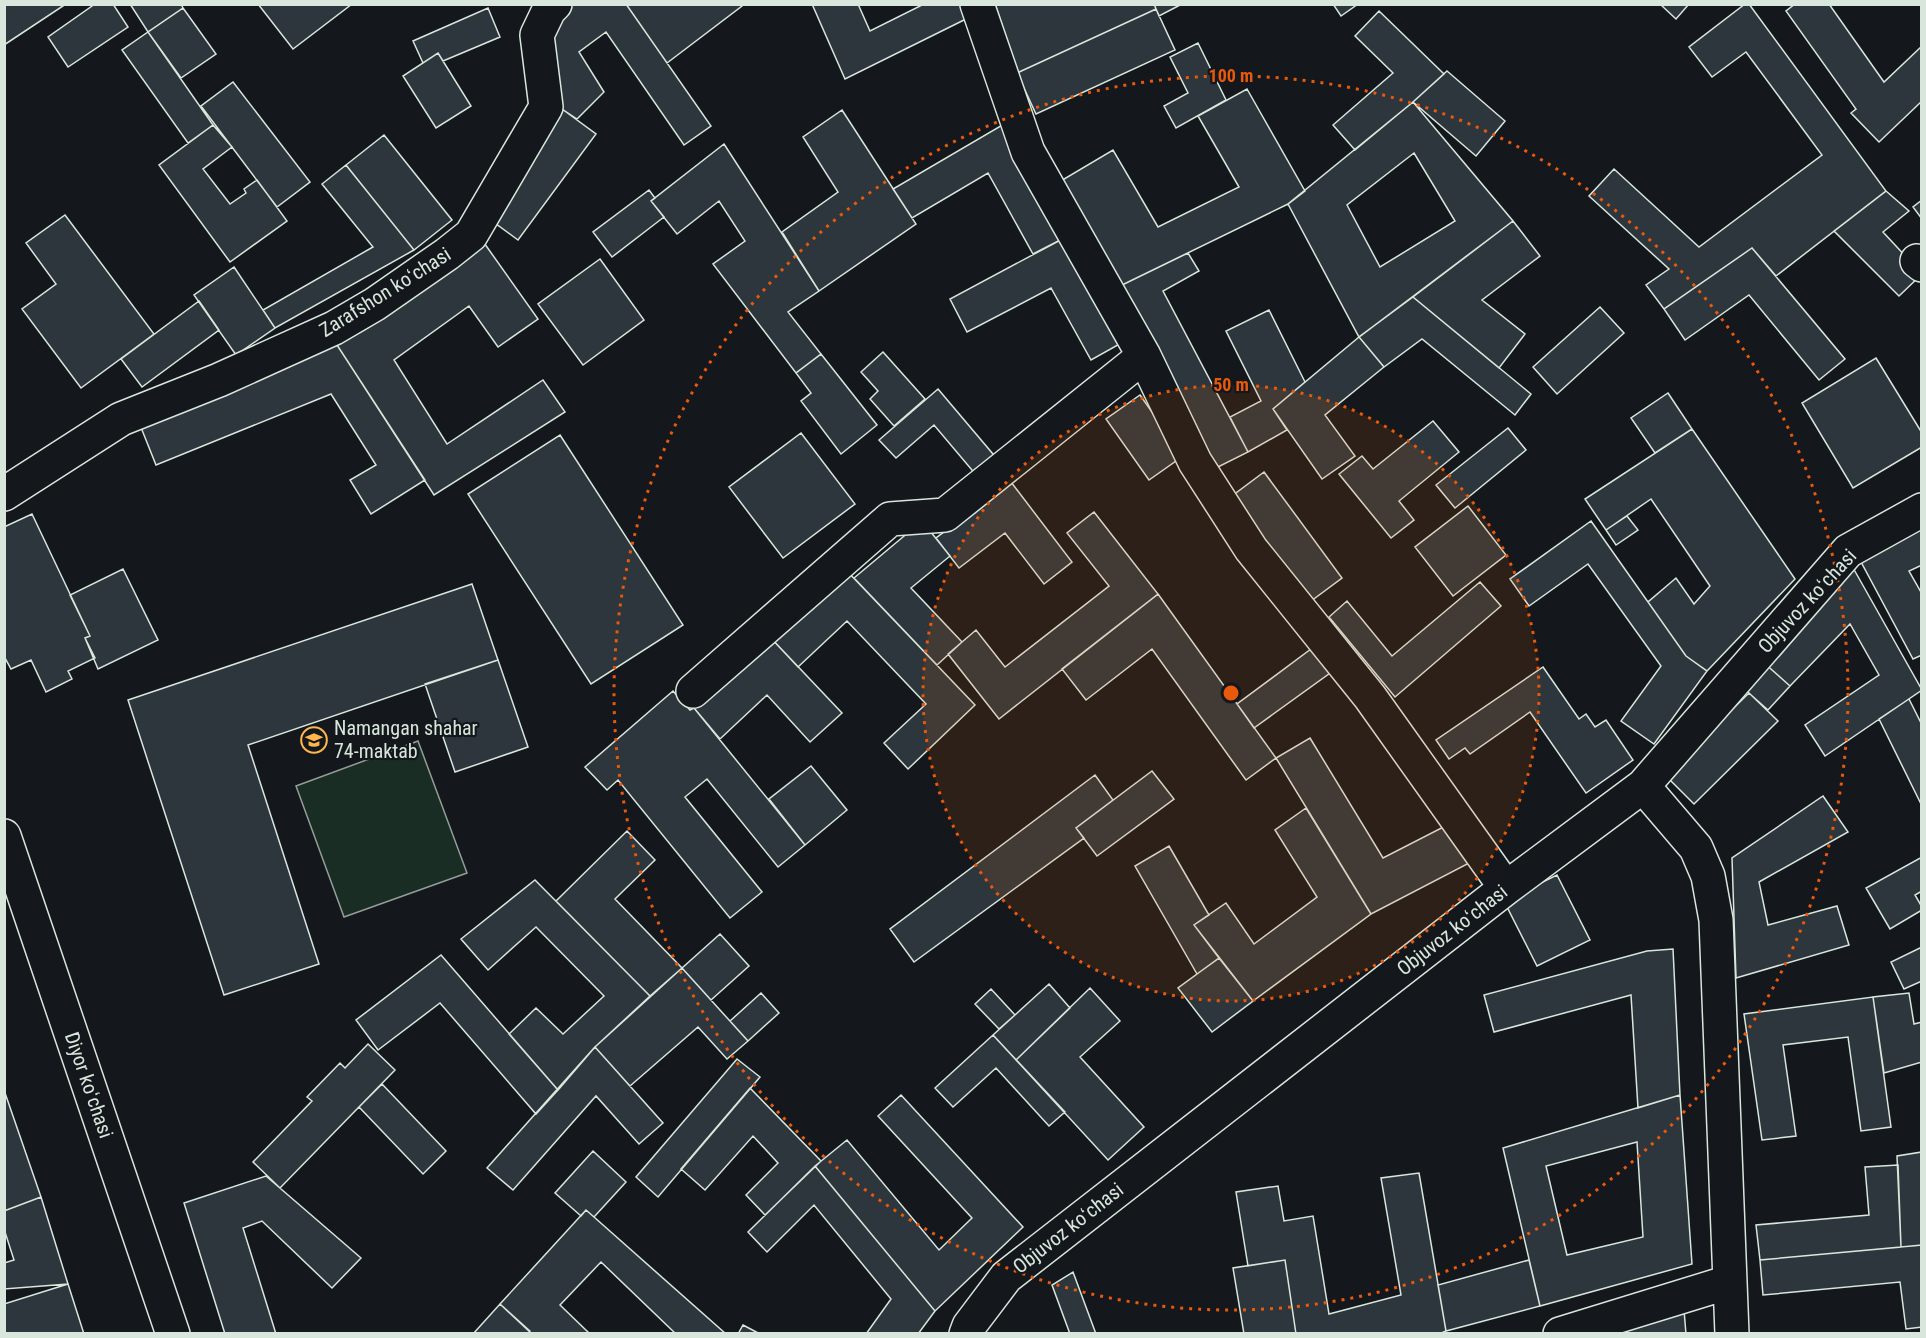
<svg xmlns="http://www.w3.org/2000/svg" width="1926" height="1338" font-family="'Roboto Condensed',sans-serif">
	<rect width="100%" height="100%" fill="#14181c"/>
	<!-- green -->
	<path fill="#1a2d24" stroke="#939e99" stroke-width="1.5" d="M 418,741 L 467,873 L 344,917 L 296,786 Z"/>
	<!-- building -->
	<path fill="#2c363c" stroke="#d8e6dc" stroke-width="1.5" fill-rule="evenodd" d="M 4,4 L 66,4 L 4,45 Z
		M 95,4 L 113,4 L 128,27 L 68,67 L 48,37 Z
		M 130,4 L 181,4 L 183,8 L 148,32 Z
		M 258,4 L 352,4 L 293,49 Z
		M 569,4 L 626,4 L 711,126 L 684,145 L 606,32 L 579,52 L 604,92 L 577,119 L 562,109 L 552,86 L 548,31 Z
		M 626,4 L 741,4 L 742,6 L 667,63 Z
		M 812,4 L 858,4 L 870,31 L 924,4 L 966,4 L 970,17 L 845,79 Z
		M 995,4 L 1154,4 L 1156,9 L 1017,73 Z
		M 1154,4 L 1182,4 L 1159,16 Z
		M 1333,4 L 1358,4 L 1341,16 Z
		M 1660,4 L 1689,4 L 1676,19 Z
		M 1745,4 L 1749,4 L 1886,191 L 1776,276 L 1752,248 L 1664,309 L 1646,285 L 1669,269 L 1589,196 L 1614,169 L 1699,247 L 1822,155 L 1746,52 L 1712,77 L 1689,47 Z
		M 1795,4 L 1829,4 L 1884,82 L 1922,46 L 1922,101 L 1879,142 L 1851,113 L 1856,109 L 1786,11 Z
		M 183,8 L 216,54 L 181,78 L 148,32 Z
		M 488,8 L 500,37 L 443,61 L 438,53 L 423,63 L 413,41 Z
		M 1156,9 L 1175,50 L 1036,114 L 1017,73 Z
		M 1379,11 L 1444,74 L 1413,102 L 1355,150 L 1333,125 L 1393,73 L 1355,36 Z
		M 148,32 L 213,125 L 188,143 L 122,50 Z
		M 1198,43 L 1226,100 L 1176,128 L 1164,106 L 1188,93 L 1170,57 Z
		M 438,53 L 471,106 L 436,128 L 403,76 Z
		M 1447,71 L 1505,121 L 1476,156 L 1413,102 Z
		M 233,82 L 310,182 L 277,207 L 201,106 Z
		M 1247,89 L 1305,191 L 1288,204 L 1120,286 L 1059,182 L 1113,150 L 1158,227 L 1239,187 L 1198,116 Z
		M 1413,102 L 1513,221 L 1359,337 L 1288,204 ZM 1414,153 L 1455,221 L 1380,267 L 1347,205 Z
		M 562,109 L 596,134 L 518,240 L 484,215 Z
		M 842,110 L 916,224 L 819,291 L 782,232 L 838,192 L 803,137 Z
		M 1004,124 L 1068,236 L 1033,254 L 988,173 L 912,218 L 893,189 Z
		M 213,125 L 232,147 L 203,169 L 230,204 L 246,193 L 244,189 L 257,180 L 287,221 L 230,262 L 159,165 Z
		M 384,135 L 452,220 L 414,250 L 346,165 Z
		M 724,144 L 819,291 L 788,312 L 821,354 L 796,373 L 713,264 L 745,241 L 719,201 L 677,234 L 651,201 Z
		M 346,165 L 414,250 L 275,328 L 263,310 L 373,247 L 322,184 Z
		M 649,190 L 655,198 L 651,201 L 664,217 L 612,257 L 593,232 Z
		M 1886,191 L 1909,211 L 1883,232 L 1922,274 L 1899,296 L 1834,231 Z
		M 1922,200 L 1922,219 L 1913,207 Z
		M 65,215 L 154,334 L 81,388 L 22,309 L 56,284 L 26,243 Z
		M 1513,221 L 1540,256 L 1482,300 L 1525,334 L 1499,368 L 1413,297 Z
		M 1068,236 L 1125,341 L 1091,360 L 1051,288 L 967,332 L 950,299 Z
		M 482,240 L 538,319 L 498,347 L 469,306 L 394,360 L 447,444 L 543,380 L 565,412 L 434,495 L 337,345 Z
		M 1752,248 L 1845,359 L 1819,380 L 1749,295 L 1685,340 L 1664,309 Z
		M 1188,253 L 1199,271 L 1163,291 L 1248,452 L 1216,468 L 1120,286 Z
		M 600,259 L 644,320 L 583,365 L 538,304 Z
		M 234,267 L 275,328 L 236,355 L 194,295 Z
		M 1413,297 L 1531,394 L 1515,415 L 1422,339 L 1384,367 L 1359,337 Z
		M 199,301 L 219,330 L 142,387 L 121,359 Z
		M 1600,307 L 1624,333 L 1557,394 L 1533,367 Z
		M 1269,310 L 1305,382 L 1273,409 L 1287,430 L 1248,452 L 1230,417 L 1261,401 L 1226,331 Z
		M 1359,337 L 1384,367 L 1325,415 L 1355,456 L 1322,479 L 1273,409 Z
		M 337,345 L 425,480 L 371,514 L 350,480 L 376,465 L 331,394 L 156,465 L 140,425 Z
		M 883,352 L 925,399 L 894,426 L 870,399 L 878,391 L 861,372 Z
		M 821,354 L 877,425 L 841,454 L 801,401 L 811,393 L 796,373 Z
		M 1876,358 L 1922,433 L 1922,447 L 1853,488 L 1802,403 Z
		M 938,389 L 998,460 L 977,476 L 934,425 L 896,458 L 879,440 Z
		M 1668,393 L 1692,429 L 1655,453 L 1631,418 Z
		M 1140,395 L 1183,456 L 1149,480 L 1106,419 Z
		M 1433,421 L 1459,452 L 1399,501 L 1414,520 L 1391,538 L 1339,474 L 1362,456 L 1373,469 Z
		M 1508,428 L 1526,450 L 1455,508 L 1436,485 Z
		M 1692,429 L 1795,579 L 1707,671 L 1686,656 L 1648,602 L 1676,578 L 1694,604 L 1710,586 L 1651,499 L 1606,530 L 1585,499 Z
		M 801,433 L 855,504 L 783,558 L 729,487 Z
		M 560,435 L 683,625 L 591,684 L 468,494 Z
		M 1264,472 L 1342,578 L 1307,604 L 1228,499 Z
		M 1011,482 L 1072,562 L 1044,584 L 1005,533 L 959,568 L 936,538 Z
		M 1468,506 L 1506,555 L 1453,596 L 1415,547 Z
		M 1094,512 L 1158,594 L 999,719 L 948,654 L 976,630 L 1005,667 L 1109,586 L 1067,533 Z
		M 32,514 L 90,636 L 85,638 L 95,658 L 68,671 L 72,679 L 46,692 L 31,660 L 11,669 L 4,656 L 4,527 Z
		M 1627,516 L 1638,530 L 1616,545 L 1606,530 Z
		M 922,521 L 950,556 L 911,588 L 962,642 L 937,665 L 854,578 Z
		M 1591,521 L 1686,656 L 1707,671 L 1654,744 L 1621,721 L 1661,666 L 1588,564 L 1529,606 L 1510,579 Z
		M 1922,525 L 1922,565 L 1909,571 L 1922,594 L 1922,655 L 1913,659 L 1860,560 Z
		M 1852,566 L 1922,690 L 1825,756 L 1805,725 L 1879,675 L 1850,624 L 1790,686 L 1763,662 Z
		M 123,569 L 158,640 L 98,669 L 85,638 L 90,636 L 70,595 Z
		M 845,569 L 975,705 L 908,769 L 884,743 L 926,704 L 847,621 L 798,667 L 769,636 Z
		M 1480,582 L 1501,606 L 1395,697 L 1329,617 L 1347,601 L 1392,656 Z
		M 472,584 L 498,660 L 248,745 L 319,964 L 224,995 L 128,700 Z
		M 1158,594 L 1276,758 L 1246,780 L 1152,649 L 1086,700 L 1062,669 Z
		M 769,636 L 842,713 L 810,742 L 767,695 L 720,739 L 694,708 Z
		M 1319,643 L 1337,668 L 1254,728 L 1237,704 Z
		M 498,660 L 528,747 L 455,772 L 425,684 Z
		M 1763,662 L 1790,686 L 1768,710 L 1741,686 Z
		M 1543,667 L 1579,719 L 1586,714 L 1595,727 L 1606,720 L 1633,760 L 1586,793 L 1530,712 L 1470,754 L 1465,748 L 1449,759 L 1436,740 Z
		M 673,691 L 690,710 L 694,708 L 805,845 L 778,867 L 707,779 L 685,797 L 762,892 L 730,918 L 618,780 L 607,790 L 585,767 Z
		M 1749,693 L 1778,721 L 1694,804 L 1665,775 Z
		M 1909,699 L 1922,725 L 1922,806 L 1879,719 Z
		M 1310,738 L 1383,858 L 1455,821 L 1475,860 L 1371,914 L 1276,758 Z
		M 811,766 L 847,810 L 805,845 L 769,799 Z
		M 1152,771 L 1174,799 L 1097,856 L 1076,828 Z
		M 1095,775 L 1113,800 L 1076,828 L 1084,838 L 914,962 L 890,929 Z
		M 1823,796 L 1848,832 L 1759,882 L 1768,925 L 1837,906 L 1849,945 L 1736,978 L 1732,858 Z
		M 1306,808 L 1371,914 L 1253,1001 L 1194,925 L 1226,903 L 1254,944 L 1317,897 L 1275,830 Z
		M 627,831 L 655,860 L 615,899 L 682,968 L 650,996 L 556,901 Z
		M 1169,846 L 1209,915 L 1194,925 L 1219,958 L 1197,974 L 1135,866 Z
		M 1922,857 L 1922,891 L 1915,895 L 1922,907 L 1922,910 L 1890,929 L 1866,888 Z
		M 1557,875 L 1590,940 L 1537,966 L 1504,901 Z
		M 535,880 L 650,996 L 595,1047 L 558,1090 L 509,1034 L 536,1008 L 563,1034 L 604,996 L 536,927 L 488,970 L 461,939 Z
		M 720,934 L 749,966 L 711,1000 L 682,968 Z
		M 1922,947 L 1922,981 L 1904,989 L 1891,962 Z
		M 1673,949 L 1680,1095 L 1638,1108 L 1631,995 L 1494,1032 L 1484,995 L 1647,951 Z
		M 441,955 L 558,1090 L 536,1114 L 440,1003 L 378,1050 L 356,1020 Z
		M 1219,958 L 1253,1001 L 1212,1032 L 1178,988 Z
		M 682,968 L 748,1041 L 727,1059 L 698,1027 L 630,1086 L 595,1047 Z
		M 1049,984 L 1070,1008 L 1016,1060 L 993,1035 Z
		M 1090,988 L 1120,1021 L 1080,1057 L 1144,1127 L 1108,1160 L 1016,1060 Z
		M 991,989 L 1015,1015 L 999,1029 L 975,1004 Z
		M 761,993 L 779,1013 L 748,1041 L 730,1021 Z
		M 1909,993 L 1914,1024 L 1922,1022 L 1922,1062 L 1884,1073 L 1873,997 Z
		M 1873,997 L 1891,1127 L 1861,1131 L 1848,1037 L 1783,1045 L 1796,1136 L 1762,1140 L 1744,1014 Z
		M 993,1035 L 1065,1112 L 1049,1126 L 996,1068 L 953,1107 L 935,1088 Z
		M 368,1044 L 395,1070 L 280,1188 L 253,1162 L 312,1101 L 307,1097 L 340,1063 L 345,1068 Z
		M 595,1047 L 663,1123 L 639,1144 L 596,1096 L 513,1190 L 487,1168 Z
		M 737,1059 L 760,1077 L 658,1197 L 636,1177 Z
		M 382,1084 L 446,1151 L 423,1174 L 359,1107 Z
		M 750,1088 L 821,1161 L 765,1215 L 746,1195 L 778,1163 L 753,1136 L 705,1190 L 681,1169 Z
		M 4,1090 L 41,1197 L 4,1211 Z
		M 901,1095 L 1023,1227 L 935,1311 L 815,1166 L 847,1140 L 939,1250 L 972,1218 L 878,1116 Z
		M 1680,1095 L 1692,1264 L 1540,1306 L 1503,1148 ZM 1637,1142 L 1643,1237 L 1567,1255 L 1546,1166 Z
		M 593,1151 L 626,1182 L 594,1217 L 586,1210 L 581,1216 L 555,1193 Z
		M 1922,1152 L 1922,1245 L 1901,1247 L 1897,1156 Z
		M 1898,1165 L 1901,1247 L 1760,1260 L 1756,1225 L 1869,1215 L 1865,1167 Z
		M 815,1166 L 935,1311 L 918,1334 L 866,1334 L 891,1299 L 814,1205 L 767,1252 L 748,1232 Z
		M 1419,1173 L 1446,1331 L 1439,1334 L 1296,1334 L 1285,1260 L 1248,1266 L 1236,1192 L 1278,1186 L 1284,1221 L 1313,1216 L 1329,1314 L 1401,1295 L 1381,1178 Z
		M 266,1176 L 361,1258 L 332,1288 L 262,1221 L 243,1228 L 276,1334 L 225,1334 L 184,1203 Z
		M 41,1197 L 68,1284 L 4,1289 L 4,1263 L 14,1260 L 4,1229 L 4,1211 Z
		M 586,1210 L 594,1217 L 726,1334 L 676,1334 L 601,1262 L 560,1305 L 590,1334 L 532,1334 L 500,1304 Z
		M 1922,1245 L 1922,1327 L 1906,1329 L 1900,1282 L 1763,1295 L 1760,1260 Z
		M 1285,1260 L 1296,1334 L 1244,1334 L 1233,1268 Z
		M 1529,1260 L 1540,1306 L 1446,1331 L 1438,1285 Z
		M 1073,1272 L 1096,1334 L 1070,1334 L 1052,1285 Z
		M 68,1284 L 84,1334 L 4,1334 L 4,1304 Z
		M 500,1304 L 530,1331 L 528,1334 L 473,1334 Z
		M 1684,1310 L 1686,1334 L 1605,1334 Z
		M 743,1325 L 760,1334 L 738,1334 Z"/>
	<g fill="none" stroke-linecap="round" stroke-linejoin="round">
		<!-- street casing -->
		<g stroke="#d8e6dc" stroke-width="36">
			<path id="street" d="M 977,4 L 1028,152 L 1144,356 L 1195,462 L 1251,549 L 1370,697 L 1506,888
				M 1917,261 L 1922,265
				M 4,494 L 121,419 L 219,380 L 334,328 L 375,304 L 447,254 L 471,235 L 546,107 L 537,35 L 549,10 L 555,4
				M 693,691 L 890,519 L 945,515 L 1144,356
				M 1643,786 L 1696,848 L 1708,876 L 1716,920 L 1732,1334
				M 966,1334 L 969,1326 L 1006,1277 L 1506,888 L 1643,786 L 1848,551 L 1922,510
				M 1560,1334 L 1729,1282"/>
		</g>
		<!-- secondary casing -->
		<g stroke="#d8e6dc" stroke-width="36">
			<path id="secondary" d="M 4,836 L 173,1334"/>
		</g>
		<!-- street -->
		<use href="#street" stroke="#14181c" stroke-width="33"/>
		<!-- secondary -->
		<use href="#secondary" stroke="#14181c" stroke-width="33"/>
	</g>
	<!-- distance rings -->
	<circle cx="1231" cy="693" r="308" fill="#e8590c" fill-opacity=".12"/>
	<g fill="none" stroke="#e8590c" stroke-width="3" stroke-dasharray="3 6">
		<circle cx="1231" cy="693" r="308"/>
		<circle cx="1231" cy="693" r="617"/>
	</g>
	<!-- icons -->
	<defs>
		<g id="school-ring" transform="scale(1.35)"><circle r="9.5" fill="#14181c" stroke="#ffb74d" stroke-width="1.5"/><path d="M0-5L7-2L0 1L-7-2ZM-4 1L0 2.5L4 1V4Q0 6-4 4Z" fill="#ffb74d"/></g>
	</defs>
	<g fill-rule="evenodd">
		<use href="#school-ring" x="314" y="740"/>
	</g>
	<g text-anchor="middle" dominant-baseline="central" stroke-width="4.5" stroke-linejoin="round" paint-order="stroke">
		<!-- street labels -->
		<g font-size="20" fill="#d8e6dc" stroke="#14181c">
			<text transform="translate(385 292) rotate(-32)">Zarafshon koʻchasi</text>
			<text transform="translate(1807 601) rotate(-47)">Objuvoz koʻchasi</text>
			<text transform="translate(1452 930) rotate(-38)">Objuvoz koʻchasi</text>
			<text transform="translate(89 1085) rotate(71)">Diyor koʻchasi</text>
			<text transform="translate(1068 1228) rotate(-38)">Objuvoz koʻchasi</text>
		</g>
		<!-- poi labels -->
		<g font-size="20" fill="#d8e6dc" stroke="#14181c" text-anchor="start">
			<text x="334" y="728">Namangan shahar<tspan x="334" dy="23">74-maktab</tspan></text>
		</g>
	</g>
	<circle cx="1231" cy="693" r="9" fill="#e8590c" stroke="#14181c" stroke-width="3"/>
	<g font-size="18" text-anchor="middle" font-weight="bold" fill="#e8590c" stroke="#14181c" stroke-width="4.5" stroke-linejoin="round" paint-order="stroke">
		<text x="1231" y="82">100 m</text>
		<text x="1231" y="391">50 m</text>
	</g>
	<!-- border -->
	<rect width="1926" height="1338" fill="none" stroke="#d8e6dc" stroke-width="12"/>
</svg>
